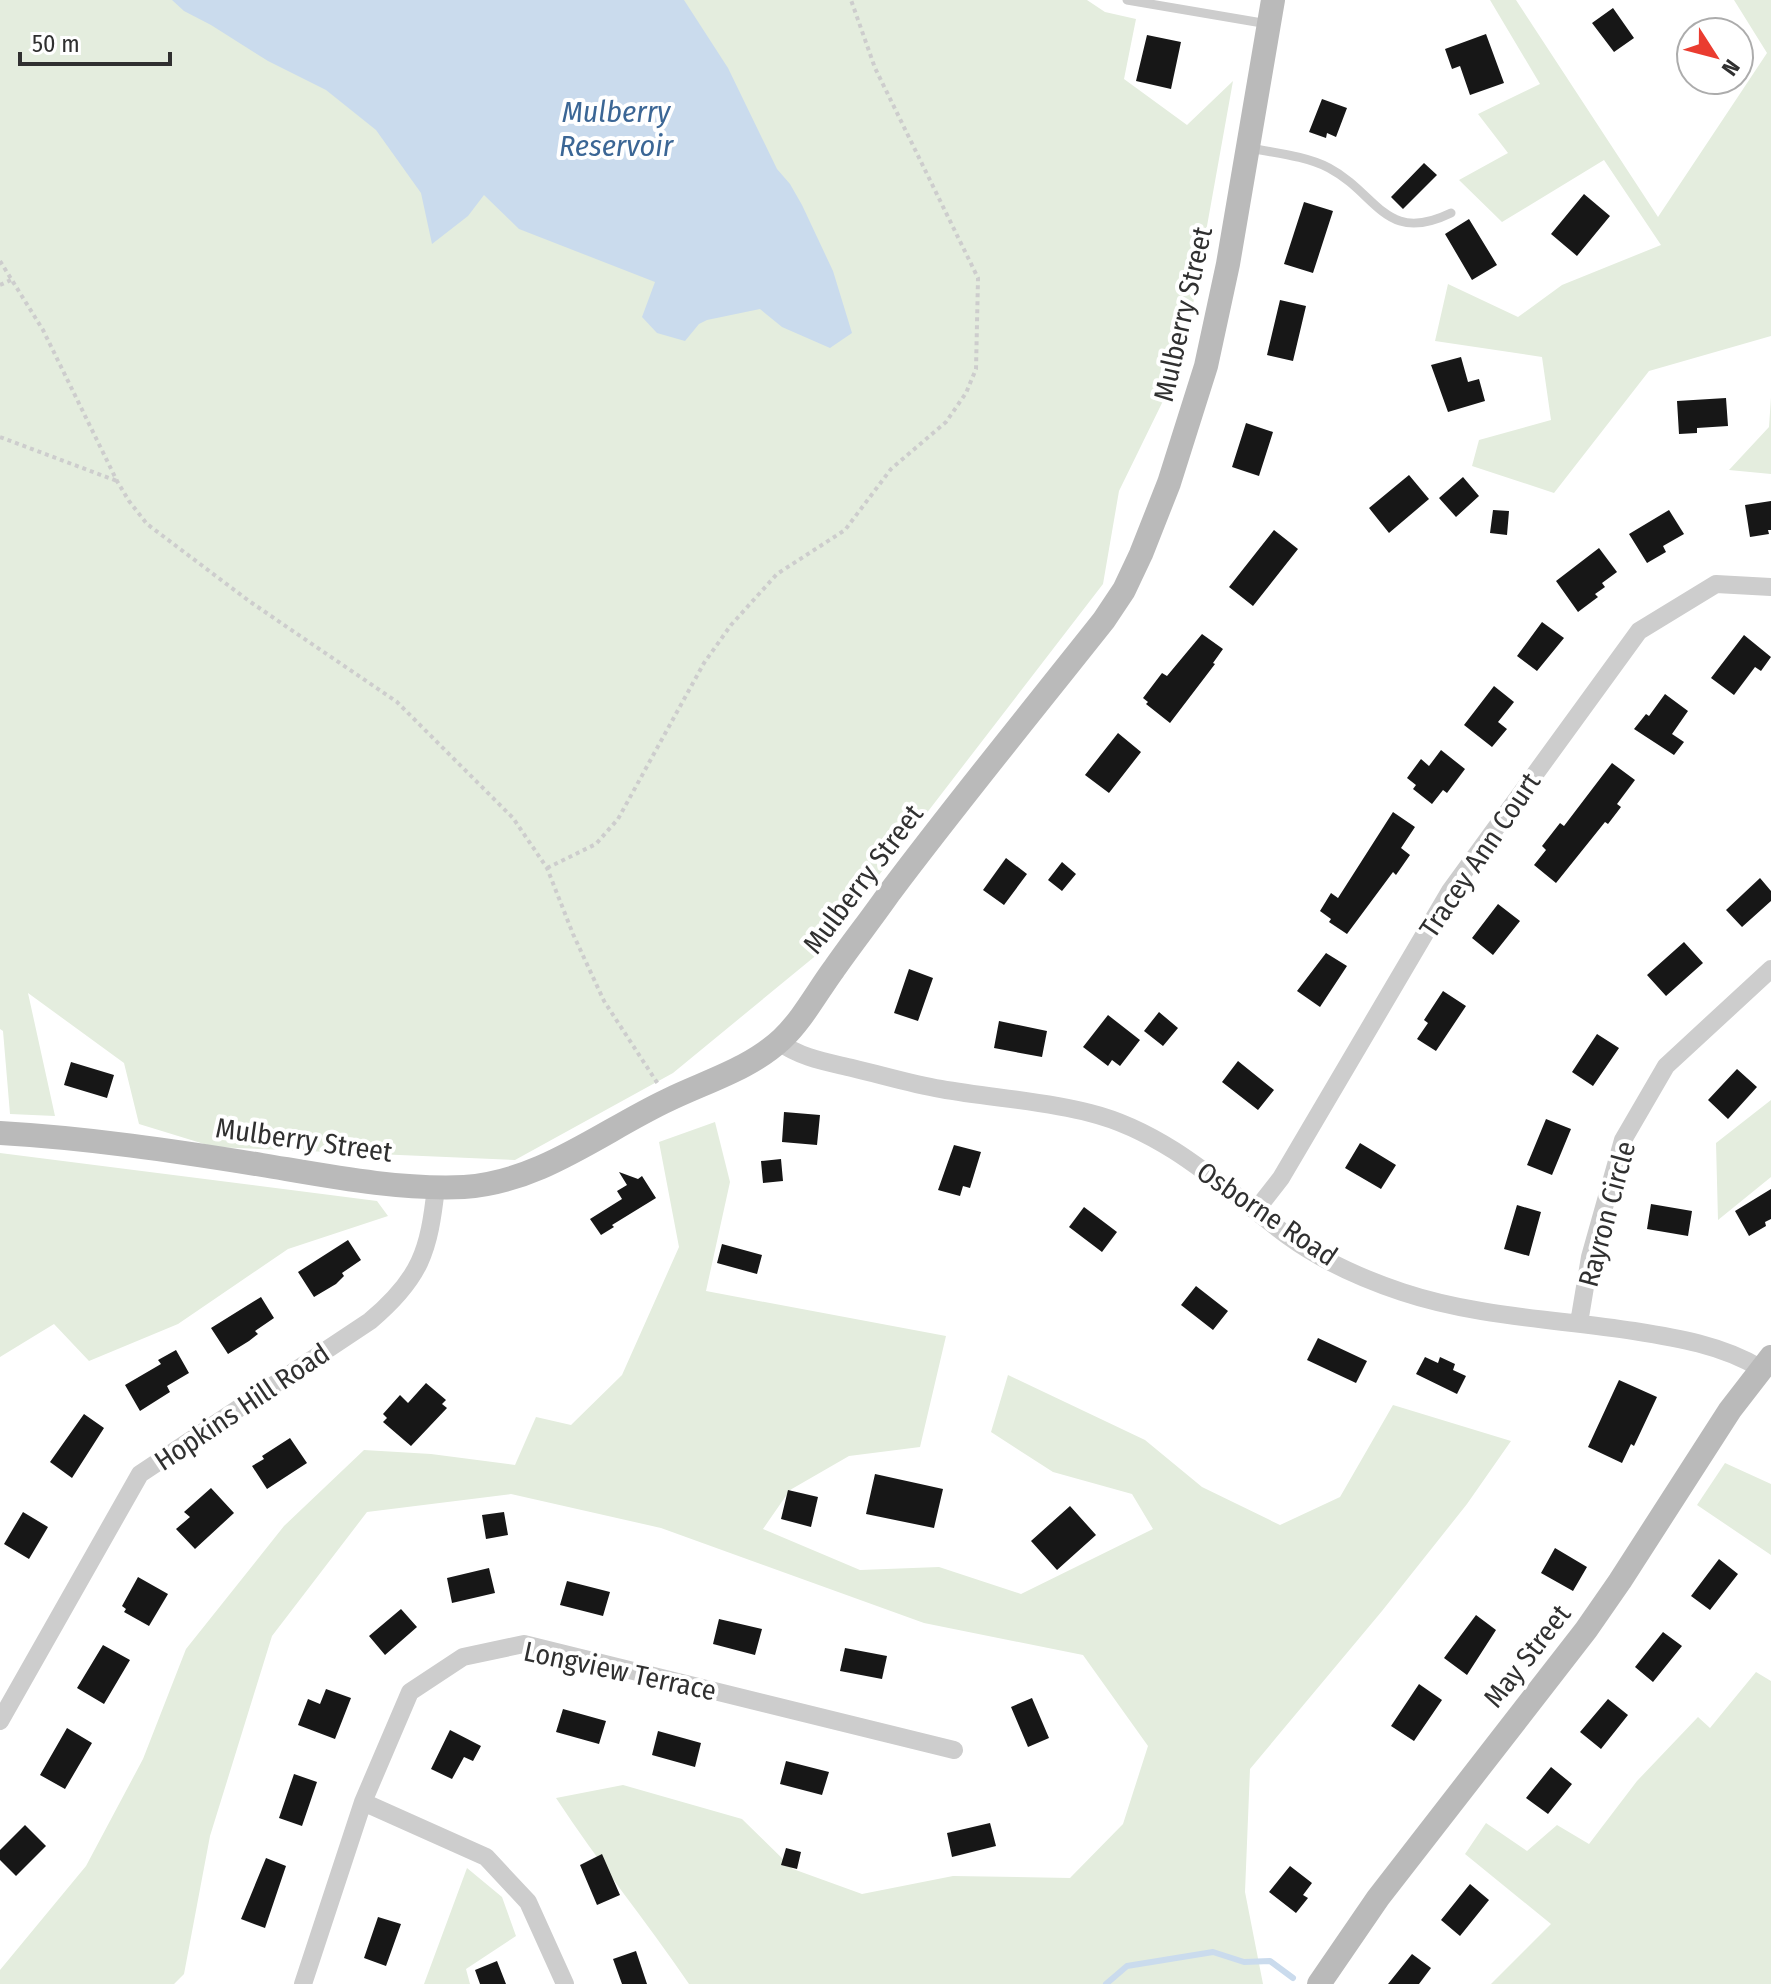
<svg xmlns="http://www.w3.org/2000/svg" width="1771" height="1984" font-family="'Fira Sans Condensed',sans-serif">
	<rect width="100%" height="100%" fill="#fff"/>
	<!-- green -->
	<path fill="#e4edde" d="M 0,0 L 1087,0 L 1105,12 L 1136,19 L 1124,79 L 1187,125 L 1233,81 L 1183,360 L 1119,491 L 1103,584 L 819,953 L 673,1073 L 515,1160 L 214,1147 L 139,1124 L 124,1063 L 28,993 L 55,1116 L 10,1114 L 3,1031 L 0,1029 Z
		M 1490,0 L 1516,0 L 1658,217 L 1767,53 L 1734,0 L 1771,0 L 1771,336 L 1649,371 L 1554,493 L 1472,466 L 1479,440 L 1551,420 L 1542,357 L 1435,341 L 1448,284 L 1518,317 L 1562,285 L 1661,245 L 1604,160 L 1502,222 L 1459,180 L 1508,153 L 1478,114 L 1540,84 Z
		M 1771,397 L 1771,474 L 1729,470 L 1769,427 Z
		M 1771,1100 L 1771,1177 L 1718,1220 L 1716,1143 Z
		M 715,1122 L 730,1182 L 706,1291 L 946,1336 L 920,1447 L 849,1456 L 790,1490 L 763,1529 L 860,1570 L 939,1567 L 1021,1594 L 1153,1529 L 1132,1494 L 1053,1472 L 991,1432 L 1008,1375 L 1145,1440 L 1202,1487 L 1280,1525 L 1340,1497 L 1393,1405 L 1511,1441 L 1467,1504 L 1382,1611 L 1250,1769 L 1245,1892 L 1263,1984 L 689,1984 C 646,1921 598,1862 556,1798 L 623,1785 L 742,1819 L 793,1869 L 862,1894 L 953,1876 L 1070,1878 L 1123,1824 L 1148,1746 L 1083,1655 L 924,1623 L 661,1528 L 511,1494 L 367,1512 L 272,1636 L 210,1836 L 184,1974 L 174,1984 L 0,1984 L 0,1970 L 86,1866 L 143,1759 L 186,1649 L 284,1526 L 364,1450 L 431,1454 L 515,1465 L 536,1417 L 571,1425 L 622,1375 L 679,1247 L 659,1142 Z
		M 0,1153 L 377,1201 L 388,1216 L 288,1249 L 178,1324 L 89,1361 L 54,1324 L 0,1357 Z
		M 1725,1463 L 1771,1484 L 1771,1555 L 1697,1505 Z
		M 1756,1672 L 1771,1681 L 1771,1984 L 1491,1984 L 1551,1924 L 1465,1854 L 1486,1823 L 1527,1851 L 1557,1825 L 1589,1844 L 1637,1781 L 1698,1717 L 1710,1728 Z
		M 467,1868 L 502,1897 L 516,1936 L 466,1969 L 470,1984 L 424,1984 Z"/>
	<!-- water -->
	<path fill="#cadbed" d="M 172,0 L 684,0 L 728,68 L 777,169 L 790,184 L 802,205 L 833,271 L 852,333 L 830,348 L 782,327 L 760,309 L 707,320 L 699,324 L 685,341 L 657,333 L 642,317 L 655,282 L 519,229 L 484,195 L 468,216 L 432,244 L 421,193 L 376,130 L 326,90 L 268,61 L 211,25 L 184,11 Z"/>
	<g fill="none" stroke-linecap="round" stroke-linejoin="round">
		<!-- stream -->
		<path stroke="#cadbed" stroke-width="6" d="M 1106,1984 L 1127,1966 L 1213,1952 L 1244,1962 L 1270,1961 L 1293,1978"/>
	</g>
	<!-- building -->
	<path fill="#171717" d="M 1613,8 L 1634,38 L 1614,52 L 1592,23 Z
		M 1486,34 L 1504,83 L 1470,95 L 1460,66 L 1452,69 L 1445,49 Z
		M 1147,35 L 1181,42 L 1171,89 L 1136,81 Z
		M 1322,99 L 1347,108 L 1336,137 L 1327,133 L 1326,138 L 1309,132 Z
		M 1424,163 L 1437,175 L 1403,209 L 1391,197 Z
		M 1584,194 L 1610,216 L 1577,256 L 1551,234 Z
		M 1304,202 L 1333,211 L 1313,273 L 1284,264 Z
		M 1469,219 L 1497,265 L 1472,280 L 1445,234 Z
		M 1280,300 L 1306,306 L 1293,361 L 1267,355 Z
		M 1461,357 L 1468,382 L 1479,379 L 1485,401 L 1448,412 L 1431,365 Z
		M 1726,398 L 1728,426 L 1697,428 L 1697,433 L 1679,434 L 1677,401 Z
		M 1246,423 L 1273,432 L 1259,476 L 1232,467 Z
		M 1409,475 L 1429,499 L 1389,533 L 1369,508 Z
		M 1463,477 L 1479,496 L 1456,517 L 1439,498 Z
		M 1771,501 L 1771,530 L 1768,530 L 1769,534 L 1750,537 L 1745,505 Z
		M 1493,510 L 1509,511 L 1507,535 L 1490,533 Z
		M 1669,510 L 1684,534 L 1663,546 L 1666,552 L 1647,563 L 1629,534 Z
		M 1274,530 L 1298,549 L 1253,606 L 1229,587 Z
		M 1599,548 L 1617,572 L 1602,583 L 1605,587 L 1595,594 L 1598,597 L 1578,612 L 1556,581 Z
		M 1542,622 L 1564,638 L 1537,671 L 1517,656 Z
		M 1202,634 L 1223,649 L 1213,663 L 1215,664 L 1170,723 L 1146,704 L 1148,702 L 1143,698 L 1162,673 L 1167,676 Z
		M 1744,635 L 1771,657 L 1761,671 L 1755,667 L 1734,695 L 1711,678 Z
		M 1494,686 L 1514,702 L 1498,722 L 1507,729 L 1492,747 L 1464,725 Z
		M 1665,694 L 1688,711 L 1672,734 L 1684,742 L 1674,755 L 1634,729 L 1646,714 L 1649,716 Z
		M 1118,733 L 1141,752 L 1109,793 L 1085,775 Z
		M 1441,750 L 1465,769 L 1447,793 L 1443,790 L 1432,804 L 1413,789 L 1416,785 L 1407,778 L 1421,759 L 1429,766 Z
		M 1612,763 L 1635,780 L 1617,804 L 1621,807 L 1608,824 L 1605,822 L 1556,883 L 1534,865 L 1546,850 L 1542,846 L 1560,823 L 1564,826 Z
		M 1393,812 L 1415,827 L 1401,848 L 1410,855 L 1396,875 L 1393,872 L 1347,934 L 1329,922 L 1331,919 L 1320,911 L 1331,893 L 1338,898 Z
		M 1006,858 L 1027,874 L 1004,905 L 983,890 Z
		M 1062,862 L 1076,874 L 1062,891 L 1048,880 Z
		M 1760,878 L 1771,891 L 1771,901 L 1742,927 L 1726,910 Z
		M 1498,904 L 1520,921 L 1493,955 L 1472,938 Z
		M 1684,942 L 1703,963 L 1666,996 L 1647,975 Z
		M 1326,953 L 1347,966 L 1320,1007 L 1297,991 Z
		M 909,969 L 933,978 L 918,1021 L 894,1013 Z
		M 1443,991 L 1466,1006 L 1436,1051 L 1417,1039 L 1428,1023 L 1424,1020 Z
		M 1159,1012 L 1178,1028 L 1163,1046 L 1144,1031 Z
		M 1108,1015 L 1140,1040 L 1120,1066 L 1112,1060 L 1108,1066 L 1083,1047 Z
		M 999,1021 L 1047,1031 L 1042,1057 L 994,1048 Z
		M 1597,1034 L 1619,1048 L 1593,1086 L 1572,1072 Z
		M 1238,1061 L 1274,1090 L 1258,1110 L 1222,1082 Z
		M 71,1062 L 114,1075 L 107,1098 L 64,1085 Z
		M 1737,1069 L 1757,1087 L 1728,1119 L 1708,1100 Z
		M 784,1112 L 820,1115 L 817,1145 L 782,1142 Z
		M 1546,1119 L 1571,1129 L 1552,1175 L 1527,1165 Z
		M 1360,1143 L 1396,1165 L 1381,1189 L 1345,1168 Z
		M 954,1145 L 981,1152 L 970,1188 L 963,1186 L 960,1196 L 938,1190 Z
		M 781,1159 L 783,1181 L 763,1183 L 761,1161 Z
		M 619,1172 L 638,1179 L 642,1176 L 656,1198 L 612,1225 L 614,1227 L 601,1235 L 590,1219 L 622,1199 L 617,1191 L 627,1185 Z
		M 1771,1189 L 1771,1219 L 1765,1222 L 1766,1226 L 1749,1236 L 1735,1211 Z
		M 1651,1204 L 1692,1211 L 1688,1236 L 1647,1229 Z
		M 1517,1205 L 1541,1212 L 1529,1256 L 1504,1249 Z
		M 1084,1207 L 1117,1232 L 1102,1252 L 1069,1227 Z
		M 348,1240 L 361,1260 L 342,1273 L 344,1276 L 336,1284 L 314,1297 L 298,1272 Z
		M 722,1244 L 762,1255 L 757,1274 L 717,1263 Z
		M 1196,1286 L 1228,1311 L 1213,1330 L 1181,1305 Z
		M 261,1297 L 274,1318 L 255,1331 L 258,1334 L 249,1341 L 228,1354 L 211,1328 Z
		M 1318,1338 L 1367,1361 L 1356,1383 L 1307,1360 Z
		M 176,1350 L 189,1373 L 167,1386 L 170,1392 L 140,1411 L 125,1385 L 161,1364 L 158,1360 Z
		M 1425,1357 L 1438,1363 L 1440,1357 L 1455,1364 L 1453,1370 L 1466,1376 L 1457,1394 L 1416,1374 Z
		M 1619,1380 L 1657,1397 L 1634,1446 L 1631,1444 L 1622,1463 L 1588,1447 Z
		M 426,1383 L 446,1400 L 442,1404 L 447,1408 L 411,1446 L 383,1422 L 387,1418 L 383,1414 L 400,1395 L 408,1403 Z
		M 84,1414 L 104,1428 L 72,1478 L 50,1462 Z
		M 290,1438 L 307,1463 L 267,1489 L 252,1466 L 264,1459 L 262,1456 Z
		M 875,1474 L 943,1489 L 934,1528 L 866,1514 Z
		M 211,1488 L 234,1513 L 195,1549 L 176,1529 L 190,1517 L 184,1512 Z
		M 788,1490 L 818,1497 L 811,1527 L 781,1519 Z
		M 1070,1506 L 1096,1535 L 1057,1570 L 1031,1541 Z
		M 23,1512 L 48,1527 L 29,1559 L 4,1544 Z
		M 504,1512 L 508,1535 L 486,1539 L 482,1515 Z
		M 1555,1548 L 1587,1567 L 1573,1591 L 1541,1573 Z
		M 1719,1559 L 1738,1574 L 1710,1610 L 1691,1596 Z
		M 489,1568 L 495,1593 L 452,1603 L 447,1578 Z
		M 138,1577 L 168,1594 L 149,1626 L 124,1612 L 126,1609 L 122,1606 Z
		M 567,1581 L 610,1592 L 603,1616 L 560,1605 Z
		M 401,1609 L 417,1627 L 385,1655 L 369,1636 Z
		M 1476,1615 L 1496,1630 L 1467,1675 L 1444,1658 Z
		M 719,1619 L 762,1629 L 755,1655 L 713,1644 Z
		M 1663,1632 L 1682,1646 L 1653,1682 L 1635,1667 Z
		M 103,1645 L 130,1660 L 104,1704 L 77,1688 Z
		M 845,1648 L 887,1656 L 882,1679 L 840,1671 Z
		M 1419,1684 L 1442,1700 L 1414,1741 L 1391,1726 Z
		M 326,1689 L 351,1698 L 335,1739 L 298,1725 L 308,1699 L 320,1704 Z
		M 1032,1698 L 1049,1738 L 1028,1747 L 1011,1707 Z
		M 1608,1699 L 1628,1715 L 1601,1749 L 1580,1732 Z
		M 563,1709 L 606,1721 L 599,1744 L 556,1732 Z
		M 67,1728 L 92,1743 L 65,1789 L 40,1775 Z
		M 450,1730 L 481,1746 L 473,1761 L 464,1757 L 452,1779 L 431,1769 Z
		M 658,1731 L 701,1743 L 695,1767 L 652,1755 Z
		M 786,1761 L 829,1772 L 822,1795 L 780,1784 Z
		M 1551,1767 L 1572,1784 L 1548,1814 L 1526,1798 Z
		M 294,1774 L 317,1782 L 302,1826 L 279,1818 Z
		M 990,1823 L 996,1846 L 952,1857 L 947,1833 Z
		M 25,1825 L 46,1846 L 16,1876 L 0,1860 L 0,1850 Z
		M 786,1848 L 801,1852 L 797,1869 L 781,1865 Z
		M 602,1854 L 620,1895 L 597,1905 L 580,1865 Z
		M 266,1858 L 286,1866 L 265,1928 L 241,1919 Z
		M 1290,1866 L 1312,1883 L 1303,1895 L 1308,1898 L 1296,1913 L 1269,1892 Z
		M 1470,1884 L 1489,1900 L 1460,1936 L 1441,1920 Z
		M 378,1917 L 401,1924 L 386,1966 L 364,1958 Z
		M 636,1951 L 647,1984 L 622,1984 L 613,1959 Z
		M 1412,1954 L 1431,1968 L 1419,1984 L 1388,1984 Z
		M 497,1961 L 506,1984 L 480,1984 L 475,1970 Z"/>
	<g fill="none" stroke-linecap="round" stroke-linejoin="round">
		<!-- path -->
		<path stroke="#cdcdcd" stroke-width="4" stroke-dasharray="4 4" stroke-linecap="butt" d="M 0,261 L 43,330 L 117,481 L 129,501 L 147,524 L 249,601 L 397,702 L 513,818 L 547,868 L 573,934 L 604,1001 L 658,1084
			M 0,285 L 13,279
			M 0,437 L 117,481
			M 547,868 L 596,844 L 618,819 L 704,663 L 731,625 L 777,574 L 845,530 L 891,469 L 946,422 L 966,393 L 976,369 L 978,278 L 875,68 L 851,0"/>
		<!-- lane -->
		<path stroke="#cdcdcd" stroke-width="9" d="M 1127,0 L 1268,24
			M 1250,148 C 1275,153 1306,156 1329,168 C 1378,194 1385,245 1451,213"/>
		<!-- street -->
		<path stroke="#cdcdcd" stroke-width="18" d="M 779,1042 C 801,1058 827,1062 852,1068 C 882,1075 911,1084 941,1089 C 990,1098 1040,1100 1090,1113 C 1167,1132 1226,1190 1288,1236 C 1321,1260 1363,1279 1402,1292 C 1477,1317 1556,1319 1634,1331 C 1678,1338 1721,1345 1760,1368
			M 1256,1210 L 1281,1178 L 1450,891 L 1639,631 L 1716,584 L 1771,587
			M 1579,1323 L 1590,1257 L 1623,1140 L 1666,1066 L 1771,969
			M 0,1721 L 140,1474 L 370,1321 C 421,1278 429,1251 436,1187
			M 363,1802 L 486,1857 L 528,1902 L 565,1984
			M 303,1984 L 363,1802 L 410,1692 L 463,1657 L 524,1644 L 954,1750"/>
		<!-- secondary -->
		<path stroke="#bababa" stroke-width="24" d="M 0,1133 C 88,1138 175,1151 262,1165 C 328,1176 398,1190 464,1187 C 541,1182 602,1131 668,1100 C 707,1081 750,1069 782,1039 C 803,1019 817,992 834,969 C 852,943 872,918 890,892 C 959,800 1032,711 1104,620 L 1124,590 L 1141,554 L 1169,483 L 1206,366 L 1228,264 L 1273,0
			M 1319,1984 L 1378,1898 L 1586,1630 L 1620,1581 L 1730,1410 L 1771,1357"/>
	</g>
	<g text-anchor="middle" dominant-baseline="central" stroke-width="8" stroke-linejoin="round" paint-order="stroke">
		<!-- street labels -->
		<g font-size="28" fill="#303030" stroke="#fff">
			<text transform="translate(1183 314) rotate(-77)">Mulberry Street</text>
			<text transform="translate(1480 855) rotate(-56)">Tracey Ann Court</text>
			<text transform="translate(863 879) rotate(-53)">Mulberry Street</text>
			<text transform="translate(304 1140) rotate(8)">Mulberry Street</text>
			<text transform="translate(1267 1214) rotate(34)">Osborne Road</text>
			<text transform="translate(1607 1214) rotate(-75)">Rayron Circle</text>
			<text transform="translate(242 1407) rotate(-34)">Hopkins Hill Road</text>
			<text transform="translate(1527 1656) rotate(-52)">May Street</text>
			<text transform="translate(620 1671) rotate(12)">Longview Terrace</text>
		</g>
		<!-- water labels -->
		<g font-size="30" font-style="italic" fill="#3b6695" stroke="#fff">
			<text x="616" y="112">Mulberry<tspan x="616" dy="34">Reservoir</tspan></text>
		</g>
	</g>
	<!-- north arrow -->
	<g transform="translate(1715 56) rotate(126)"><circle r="38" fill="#ffffff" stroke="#acacac" stroke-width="2"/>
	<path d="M0-6L14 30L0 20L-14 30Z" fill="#ea3c30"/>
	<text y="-12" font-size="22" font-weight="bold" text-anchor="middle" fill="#303030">N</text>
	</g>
	<!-- scale -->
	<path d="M20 52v12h150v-12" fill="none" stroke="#303030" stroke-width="4"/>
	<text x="32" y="52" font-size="24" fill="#303030" stroke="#ffffff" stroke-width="6" paint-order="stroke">50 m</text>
</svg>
